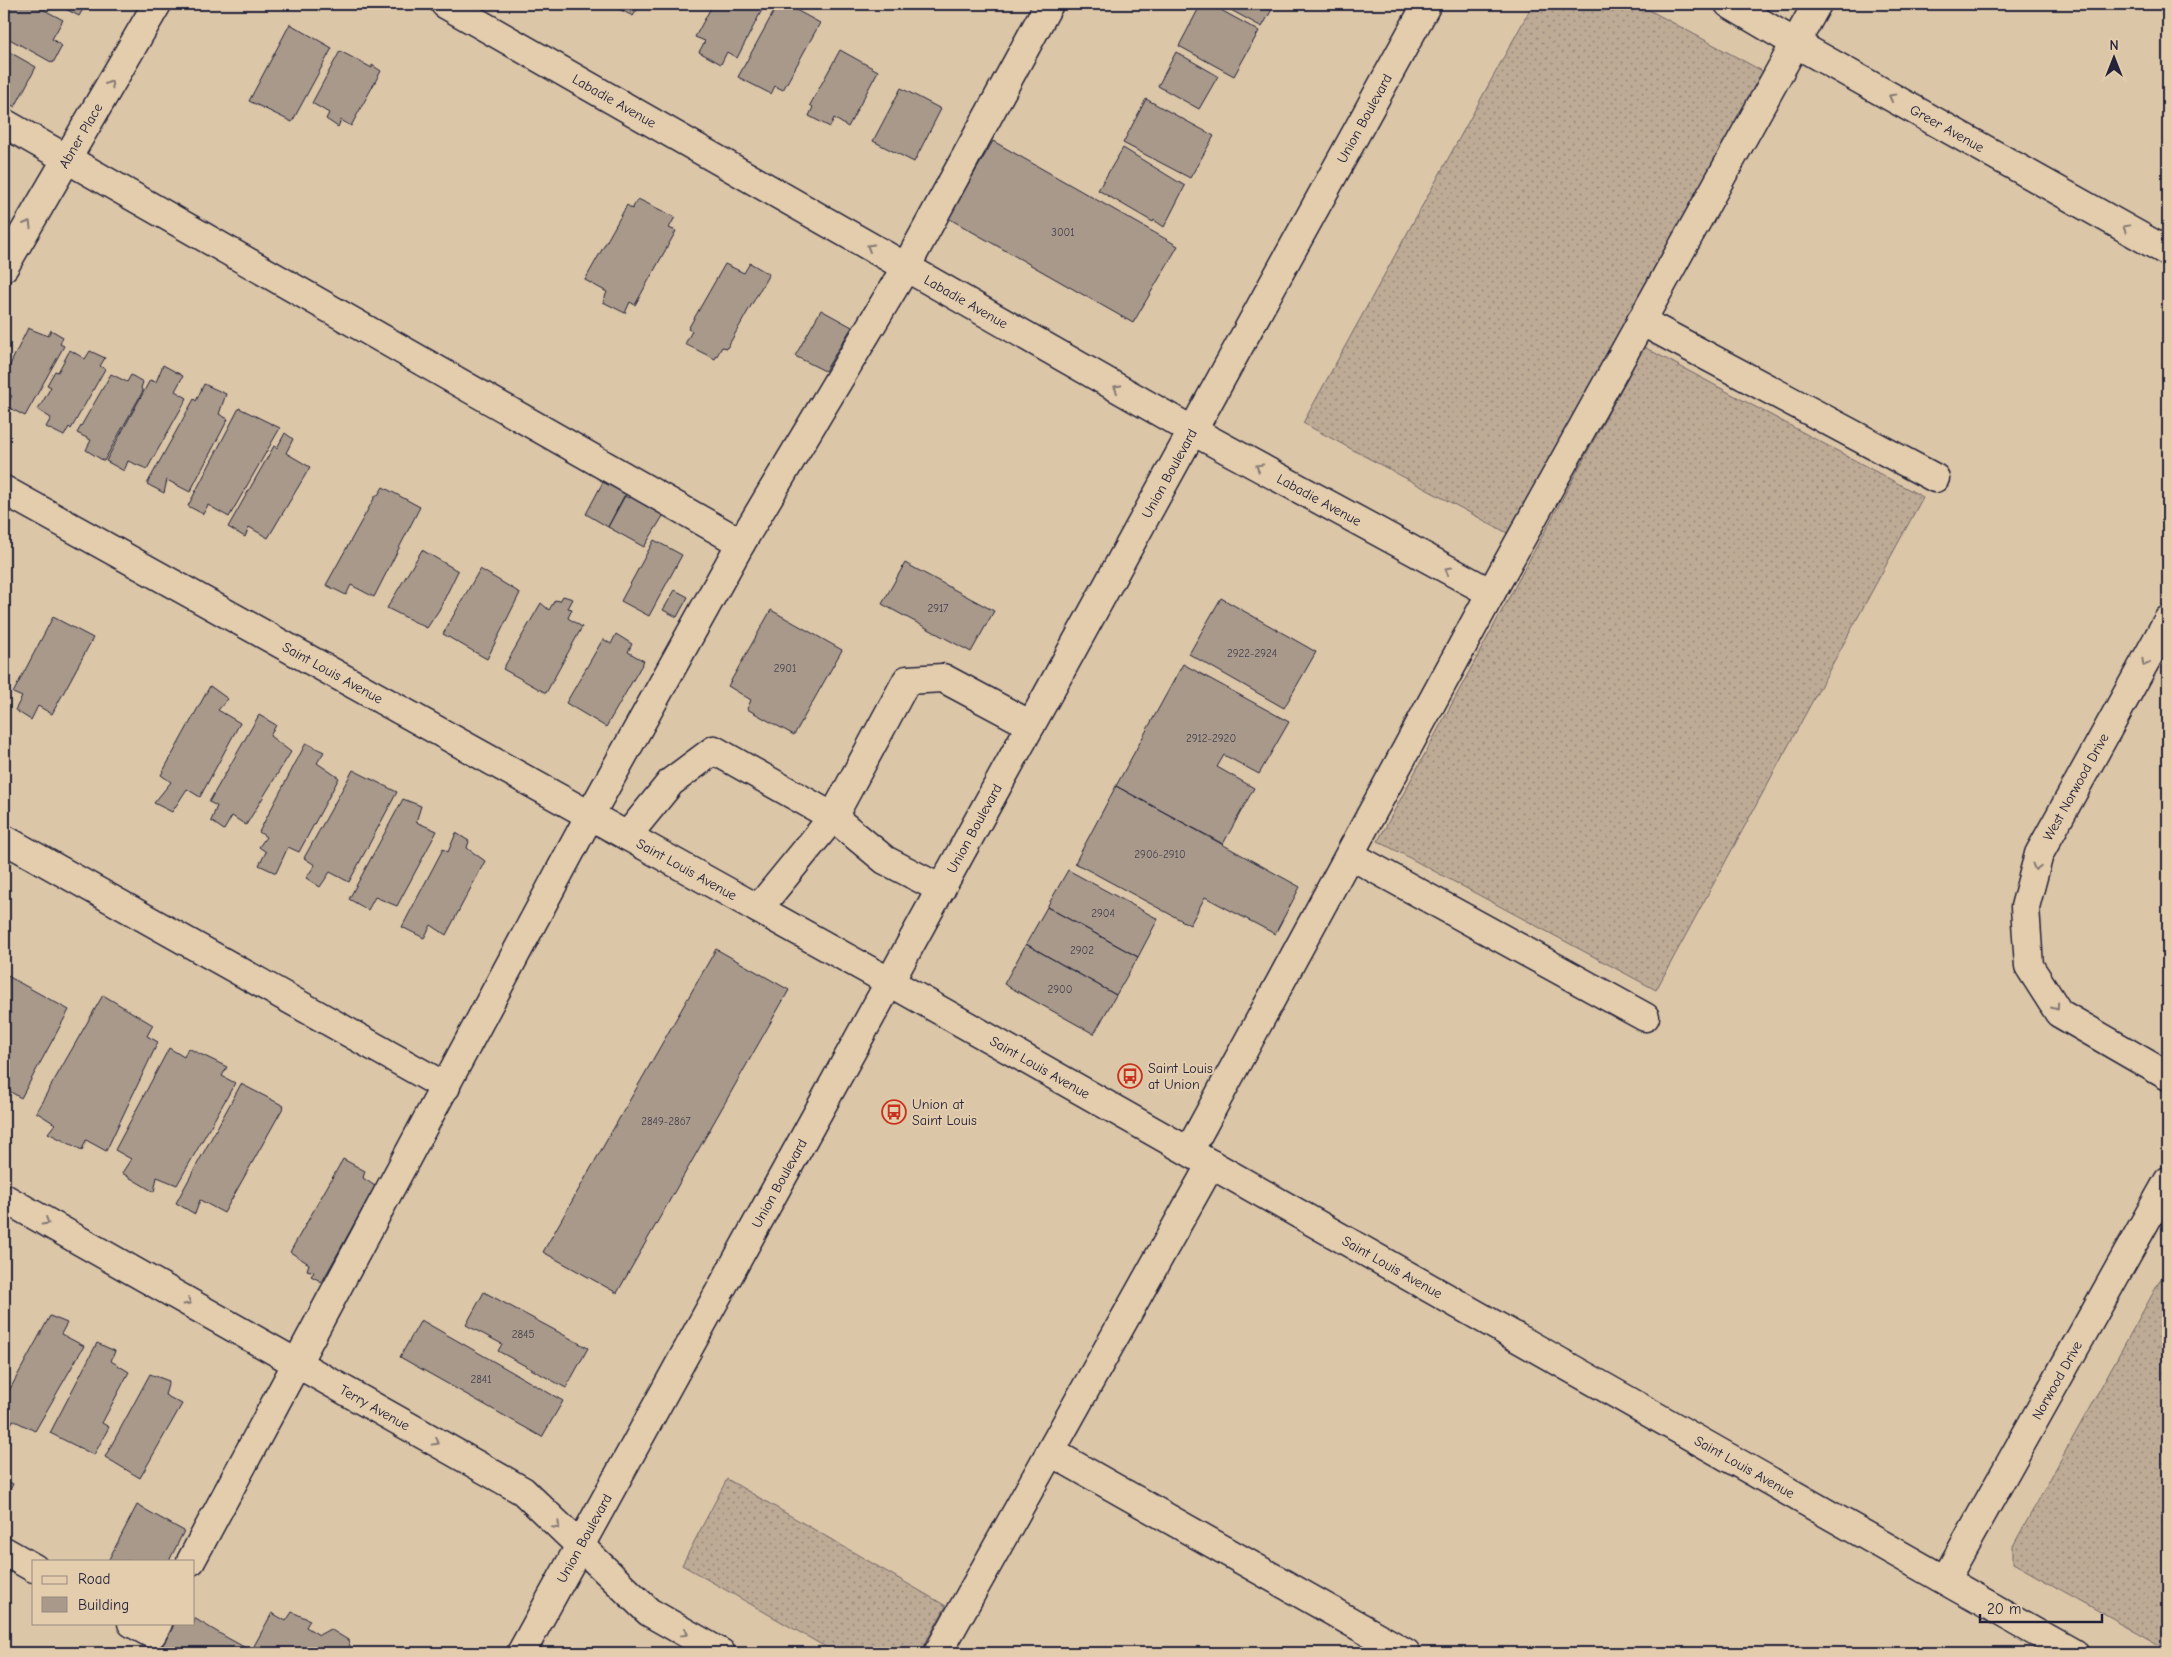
<svg xmlns="http://www.w3.org/2000/svg" width="2172" height="1657" font-family="'Comic Neue',sans-serif">
	<defs>
		<pattern id="grass-dots" width="8" height="8" patternUnits="userSpaceOnUse" patternTransform="scale(1.25)"><rect width="8" height="8" fill="#beab96"/><path d="M2 2h.1M6 6h.1" fill="none" stroke="#9a8b7c" stroke-width="1.8" stroke-linecap="round"/></pattern>
	</defs>
	<rect width="100%" height="100%" fill="#dcc6a8"/>
	<filter id="ink" filterUnits="userSpaceOnUse"><feTurbulence type="fractalNoise" baseFrequency=".02" numOctaves="2"/><feDisplacementMap in="SourceGraphic" scale="10" xChannelSelector="R" yChannelSelector="G"/><feConvolveMatrix kernelMatrix="1 2 1 2 8 2 1 2 1" color-interpolation-filters="sRGB"/></filter>
	<g filter="url(#ink)">
		<!-- grass -->
		<path fill="url(#grass-dots)" stroke="#706668" d="M 1533,4 L 1638,4 L 1766,73 L 1513,536 L 1303,423 Z
			M 1644,347 L 1923,497 L 1656,990 L 1378,841 Z
			M 2168,1266 L 2168,1643 L 2163,1647 L 2013,1563 L 2013,1546 Z
			M 727,1479 L 946,1606 L 920,1653 L 836,1653 L 682,1565 Z"/>
		<!-- building -->
		<path fill="#a8998a" stroke="#22223b" d="M 4,4 L 33,4 L 63,20 L 52,39 L 62,46 L 53,63 L 4,36 Z
			M 56,4 L 86,4 L 79,16 Z
			M 609,4 L 641,4 L 633,16 Z
			M 713,4 L 765,4 L 737,58 L 727,52 L 721,64 L 699,52 L 705,41 L 695,37 Z
			M 778,4 L 785,4 L 820,23 L 783,90 L 775,86 L 771,94 L 738,77 Z
			M 1201,4 L 1210,4 L 1259,31 L 1234,76 L 1179,46 Z
			M 1220,4 L 1275,4 L 1262,27 Z
			M 290,24 L 332,48 L 292,122 L 249,101 Z
			M 4,49 L 36,67 L 15,107 L 4,101 Z
			M 840,50 L 878,71 L 848,127 L 834,118 L 830,127 L 809,116 L 813,107 L 810,105 Z
			M 340,51 L 372,68 L 372,65 L 381,71 L 351,126 L 341,120 L 338,127 L 326,119 L 329,113 L 312,103 Z
			M 1176,52 L 1218,76 L 1199,109 L 1158,86 Z
			M 901,88 L 941,109 L 914,162 L 873,141 Z
			M 1146,99 L 1214,136 L 1190,178 L 1123,143 Z
			M 993,141 L 1178,246 L 1133,323 L 948,218 Z
			M 1123,148 L 1185,186 L 1164,227 L 1154,220 L 1153,222 L 1098,190 Z
			M 638,199 L 675,217 L 669,228 L 676,231 L 635,305 L 630,302 L 625,313 L 603,302 L 607,292 L 585,280 L 627,205 L 632,209 Z
			M 750,263 L 769,274 L 727,348 L 722,347 L 715,359 L 685,344 L 692,331 L 688,329 L 725,264 L 744,273 Z
			M 821,310 L 852,327 L 825,371 L 795,356 Z
			M 28,328 L 48,336 L 51,330 L 63,337 L 60,344 L 64,346 L 25,416 L 6,406 L 12,396 L 4,392 L 4,377 Z
			M 70,350 L 85,359 L 90,351 L 105,358 L 100,366 L 105,369 L 71,429 L 69,427 L 64,436 L 46,427 L 51,418 L 38,410 L 51,387 L 47,385 L 55,371 L 58,372 Z
			M 163,365 L 183,376 L 175,391 L 187,398 L 147,469 L 128,461 L 124,471 L 106,461 L 150,380 L 156,382 Z
			M 111,374 L 127,382 L 131,375 L 143,382 L 141,388 L 143,391 L 104,461 L 86,450 L 91,440 L 77,433 Z
			M 204,384 L 226,394 L 219,414 L 228,419 L 190,492 L 167,480 L 164,493 L 147,484 L 194,399 L 196,401 Z
			M 239,408 L 280,428 L 229,517 L 208,505 L 203,514 L 188,506 Z
			M 285,433 L 293,439 L 286,453 L 310,467 L 268,538 L 249,527 L 245,537 L 228,527 L 274,446 L 277,448 Z
			M 603,482 L 626,494 L 608,527 L 586,514 Z
			M 383,487 L 420,507 L 374,597 L 351,585 L 346,595 L 326,585 L 376,495 L 378,495 Z
			M 631,491 L 660,508 L 659,513 L 663,516 L 644,547 L 608,527 L 624,496 L 629,498 Z
			M 654,540 L 682,555 L 649,616 L 621,601 Z
			M 422,550 L 458,571 L 439,610 L 427,628 L 387,608 Z
			M 905,563 L 994,611 L 971,652 L 882,604 Z
			M 480,569 L 520,593 L 487,659 L 443,634 Z
			M 675,590 L 688,597 L 677,617 L 663,610 Z
			M 563,596 L 573,599 L 568,608 L 572,609 L 568,618 L 582,627 L 546,693 L 503,669 L 541,603 L 549,610 L 555,600 L 560,601 Z
			M 1221,598 L 1316,652 L 1284,708 L 1189,654 Z
			M 771,610 L 842,650 L 794,735 L 747,709 L 751,700 L 728,686 Z
			M 53,617 L 93,638 L 52,714 L 38,706 L 31,720 L 15,710 L 22,697 L 13,693 Z
			M 616,634 L 632,644 L 628,652 L 644,661 L 606,727 L 566,703 L 603,639 L 611,644 Z
			M 1183,664 L 1289,722 L 1259,774 L 1224,755 L 1217,767 L 1254,788 L 1223,844 L 1116,786 Z
			M 210,686 L 228,699 L 218,710 L 240,723 L 200,797 L 187,789 L 172,812 L 154,803 L 171,782 L 161,775 Z
			M 259,715 L 276,725 L 270,736 L 291,752 L 246,825 L 232,816 L 224,830 L 211,821 L 217,806 L 209,802 Z
			M 306,743 L 324,752 L 317,763 L 339,778 L 299,852 L 288,847 L 276,873 L 259,865 L 266,852 L 259,847 L 266,837 L 259,832 Z
			M 353,770 L 397,792 L 349,882 L 330,872 L 320,887 L 306,878 L 315,865 L 304,858 Z
			M 1116,786 L 1300,887 L 1275,934 L 1205,897 L 1190,925 L 1075,863 Z
			M 403,799 L 421,806 L 416,822 L 437,831 L 397,906 L 375,897 L 368,910 L 349,899 Z
			M 456,833 L 469,841 L 467,848 L 485,861 L 446,935 L 431,925 L 424,938 L 402,927 L 443,849 L 448,852 Z
			M 1068,870 L 1158,919 L 1138,957 L 1047,907 Z
			M 1047,907 L 1138,957 L 1116,995 L 1026,944 Z
			M 1026,944 L 1116,995 L 1094,1034 L 1004,984 Z
			M 716,949 L 789,990 L 617,1293 L 543,1252 Z
			M 4,974 L 69,1010 L 21,1098 L 4,1088 Z
			M 103,995 L 153,1025 L 147,1036 L 158,1042 L 106,1151 L 86,1140 L 82,1150 L 48,1133 L 55,1124 L 36,1112 Z
			M 169,1048 L 184,1057 L 188,1048 L 227,1067 L 222,1076 L 235,1083 L 177,1185 L 157,1177 L 154,1192 L 122,1173 L 131,1159 L 115,1150 Z
			M 241,1084 L 284,1106 L 224,1213 L 200,1200 L 195,1214 L 176,1203 Z
			M 343,1159 L 365,1171 L 363,1178 L 375,1186 L 322,1282 L 311,1276 L 314,1272 L 307,1270 L 309,1264 L 290,1252 Z
			M 484,1292 L 588,1348 L 566,1388 L 498,1351 L 502,1344 L 466,1325 Z
			M 50,1316 L 67,1323 L 61,1334 L 84,1346 L 35,1431 L 13,1420 L 10,1427 L 4,1423 L 4,1400 Z
			M 421,1320 L 563,1401 L 542,1437 L 400,1357 Z
			M 97,1343 L 115,1351 L 111,1361 L 129,1372 L 102,1423 L 109,1427 L 94,1455 L 50,1433 Z
			M 150,1374 L 169,1381 L 165,1395 L 182,1404 L 140,1478 L 105,1457 Z
			M 4,1479 L 13,1484 L 4,1501 Z
			M 137,1505 L 184,1531 L 169,1561 L 108,1561 Z
			M 292,1612 L 310,1620 L 306,1627 L 319,1635 L 330,1629 L 348,1640 L 351,1649 L 358,1653 L 266,1653 L 254,1646 L 272,1613 L 286,1621 Z
			M 194,1618 L 224,1636 L 255,1653 L 158,1653 L 175,1623 L 194,1623 Z"/>
		<g fill="none" stroke-linecap="round" stroke-linejoin="round">
			<!-- minor casing -->
			<g stroke="#22223b" stroke-width="31">
				<g id="minor">
					<path id="s1" d="M 445,4 L 1193,431 L 1491,593"/>
					<path id="s2" d="M 1729,4 L 1795,43 L 2168,252"/>
					<path d="M 4,123 L 741,543 L 906,267 L 1049,4"/>
					<path id="s3" d="M 4,267 L 157,4"/>
					<path d="M 1641,321 L 1935,478"/>
					<path id="s4" d="M 4,490 L 890,982 L 2073,1653"/>
					<path d="M 2168,620 L 2039,854 L 2025,907 L 2029,966 L 2059,1013 L 2168,1076"/>
					<path d="M 627,836 L 671,782 L 714,750 L 833,817 L 758,909"/>
					<path d="M 4,839 L 446,1087"/>
					<path d="M 1350,855 L 1645,1017"/>
					<path d="M 941,889 L 885,860 L 833,817 L 907,680 L 943,678 L 1031,725"/>
					<path d="M 1189,1151 L 1491,593 L 1817,4"/>
					<path id="s5" d="M 4,1198 L 523,1491 L 649,1612 L 721,1653"/>
					<path d="M 1051,1452 L 1406,1653"/>
					<path d="M 4,1551 L 34,1568"/>
					<path d="M 191,1561 L 590,815 L 741,543"/>
					<path id="s6" d="M 1945,1580 L 2168,1181"/>
					<path d="M 132,1623 L 152,1634 L 158,1623"/>
					<path d="M 938,1653 L 1211,1164"/>
				</g>
			</g>
			<!-- major casing -->
			<g stroke="#22223b" stroke-width="31">
				<g id="major">
					<path id="s7" d="M 521,1653 L 1427,4"/>
				</g>
			</g>
			<!-- minor -->
			<use href="#minor" stroke="#e4cdad" stroke-width="28"/>
			<!-- major -->
			<use href="#major" stroke="#e4cdad" stroke-width="28"/>
		</g>
		<!-- one-way arrows -->
		<defs><path id="oneway-chevron" d="M-2-3.5L2.5 0L-2 3.5" fill="none" stroke-width="1.6" stroke-linecap="round" stroke-linejoin="round" transform="scale(1.25)"/></defs>
		<g stroke="#837874">
			<use href="#oneway-chevron" transform="translate(110 84) rotate(-60)"/>
			<use href="#oneway-chevron" transform="translate(1892 97) rotate(-151)"/>
			<use href="#oneway-chevron" transform="translate(28 224) rotate(-60)"/>
			<use href="#oneway-chevron" transform="translate(2126 228) rotate(-151)"/>
			<use href="#oneway-chevron" transform="translate(870 247) rotate(-150)"/>
			<use href="#oneway-chevron" transform="translate(1117 388) rotate(-150)"/>
			<use href="#oneway-chevron" transform="translate(1259 467) rotate(-151)"/>
			<use href="#oneway-chevron" transform="translate(1448 570) rotate(-151)"/>
			<use href="#oneway-chevron" transform="translate(2145 663) rotate(119)"/>
			<use href="#oneway-chevron" transform="translate(2036 867) rotate(105)"/>
			<use href="#oneway-chevron" transform="translate(2056 1007) rotate(55)"/>
			<use href="#oneway-chevron" transform="translate(46 1222) rotate(30)"/>
			<use href="#oneway-chevron" transform="translate(188 1302) rotate(30)"/>
			<use href="#oneway-chevron" transform="translate(436 1442) rotate(29)"/>
			<use href="#oneway-chevron" transform="translate(557 1526) rotate(45)"/>
			<use href="#oneway-chevron" transform="translate(685 1633) rotate(29)"/>
		</g>
	</g>
	<!-- icons -->
	<defs>
		<g id="bus-ring" transform="scale(1.25)"><circle r="9.5" fill="#e4cdad" stroke="#c8321e" stroke-width="1.5"/><path d="M-5-6H5V4H4V6H2V4H-2V6H-4V4H-5ZM-3.5-4V0h7V-4ZM-3.5 1.2v1.5H-2V1.2ZM2 1.2v1.5H3.5V1.2Z" fill="#c8321e"/></g>
	</defs>
	<g fill-rule="evenodd">
		<use href="#bus-ring" x="1130" y="1076"/>
		<use href="#bus-ring" x="894" y="1112"/>
	</g>
	<g text-anchor="middle" dominant-baseline="central" stroke-width="4" stroke-linejoin="round" paint-order="stroke">
		<!-- number labels -->
		<g font-size="11" fill="#44404f">
			<text x="1063" y="232">3001</text>
			<text x="938" y="608">2917</text>
			<text x="1252" y="653">2922-2924</text>
			<text x="785" y="668">2901</text>
			<text x="1211" y="738">2912-2920</text>
			<text x="1160" y="854">2906-2910</text>
			<text x="1103" y="913">2904</text>
			<text x="1082" y="950">2902</text>
			<text x="1060" y="989">2900</text>
			<text x="666" y="1121">2849-2867</text>
			<text x="523" y="1334">2845</text>
			<text x="481" y="1379">2841</text>
		</g>
		<!-- street labels -->
		<g font-size="14" fill="#22223b" stroke="#e4cdad">
			<text stroke="none"><textPath href="#s1" startOffset="195">Labadie Avenue</textPath></text>
			<text stroke="none"><textPath href="#s7" startOffset="1751">Union Boulevard</textPath></text>
			<text stroke="none"><textPath href="#s2" startOffset="251">Greer Avenue</textPath></text>
			<text stroke="none"><textPath href="#s3" startOffset="152">Abner Place</textPath></text>
			<text stroke="none"><textPath href="#s1" startOffset="600">Labadie Avenue</textPath></text>
			<text stroke="none"><textPath href="#s7" startOffset="1346">Union Boulevard</textPath></text>
			<text stroke="none"><textPath href="#s1" startOffset="1005">Labadie Avenue</textPath></text>
			<text stroke="none"><textPath href="#s4" startOffset="376">Saint Louis Avenue</textPath></text>
			<text transform="translate(2076 787) rotate(-61)">West Norwood Drive</text>
			<text stroke="none"><textPath href="#s7" startOffset="941">Union Boulevard</textPath></text>
			<text stroke="none"><textPath href="#s4" startOffset="781">Saint Louis Avenue</textPath></text>
			<text stroke="none"><textPath href="#s4" startOffset="1186">Saint Louis Avenue</textPath></text>
			<text stroke="none"><textPath href="#s7" startOffset="536">Union Boulevard</textPath></text>
			<text stroke="none"><textPath href="#s4" startOffset="1591">Saint Louis Avenue</textPath></text>
			<text stroke="none"><textPath href="#s6" startOffset="229">Norwood Drive</textPath></text>
			<text stroke="none"><textPath href="#s5" startOffset="426">Terry Avenue</textPath></text>
			<text stroke="none"><textPath href="#s4" startOffset="1996">Saint Louis Avenue</textPath></text>
			<text stroke="none"><textPath href="#s7" startOffset="131">Union Boulevard</textPath></text>
		</g>
		<!-- poi labels -->
		<g font-size="14" fill="#22223b" stroke="#e4cdad" text-anchor="start">
			<text x="1148" y="1068">Saint Louis<tspan x="1148" dy="16">at Union</tspan></text>
			<text x="912" y="1104">Union at<tspan x="912" dy="16">Saint Louis</tspan></text>
		</g>
	</g>
	<!-- margin -->
	<rect width="2172" height="1657" fill="none" stroke="#e4cdad" stroke-width="20"/>
	<rect x="10" y="10" width="2152" height="1637" fill="none" stroke="#22223b" stroke-width="2" filter="url(#ink)"/>
	<!-- legend -->
	<rect x="32" y="1560" width="162" height="65" fill="#e4cdad" stroke="#96897f"/>
	<rect x="42" y="1576" width="25" height="8" fill="#e4cdad" stroke="#96897f"/>
	<text x="78" y="1584" font-size="15" fill="#22223b">Road</text>
	<rect x="42" y="1597" width="25" height="15" fill="#a8998a" stroke="#96897f"/>
	<text x="78" y="1610" font-size="15" fill="#22223b">Building</text>
	<!-- north arrow -->
	<g transform="translate(2114 58)" stroke="#e4cdad" stroke-width="4" paint-order="stroke">
	<path d="M0-4L9 19L0 12L-9 19Z" fill="#22223b"/>
	<text y="-8" font-size="14" font-weight="bold" text-anchor="middle" fill="#22223b">N</text>
	</g>
	<!-- scale -->
	<path d="M1980 1614v8h122v-8" fill="none" stroke="#22223b" stroke-width="2.5"/>
	<text x="1987" y="1614" font-size="15" fill="#22223b" stroke="#e4cdad" stroke-width="4" paint-order="stroke">20 m</text>
</svg>
